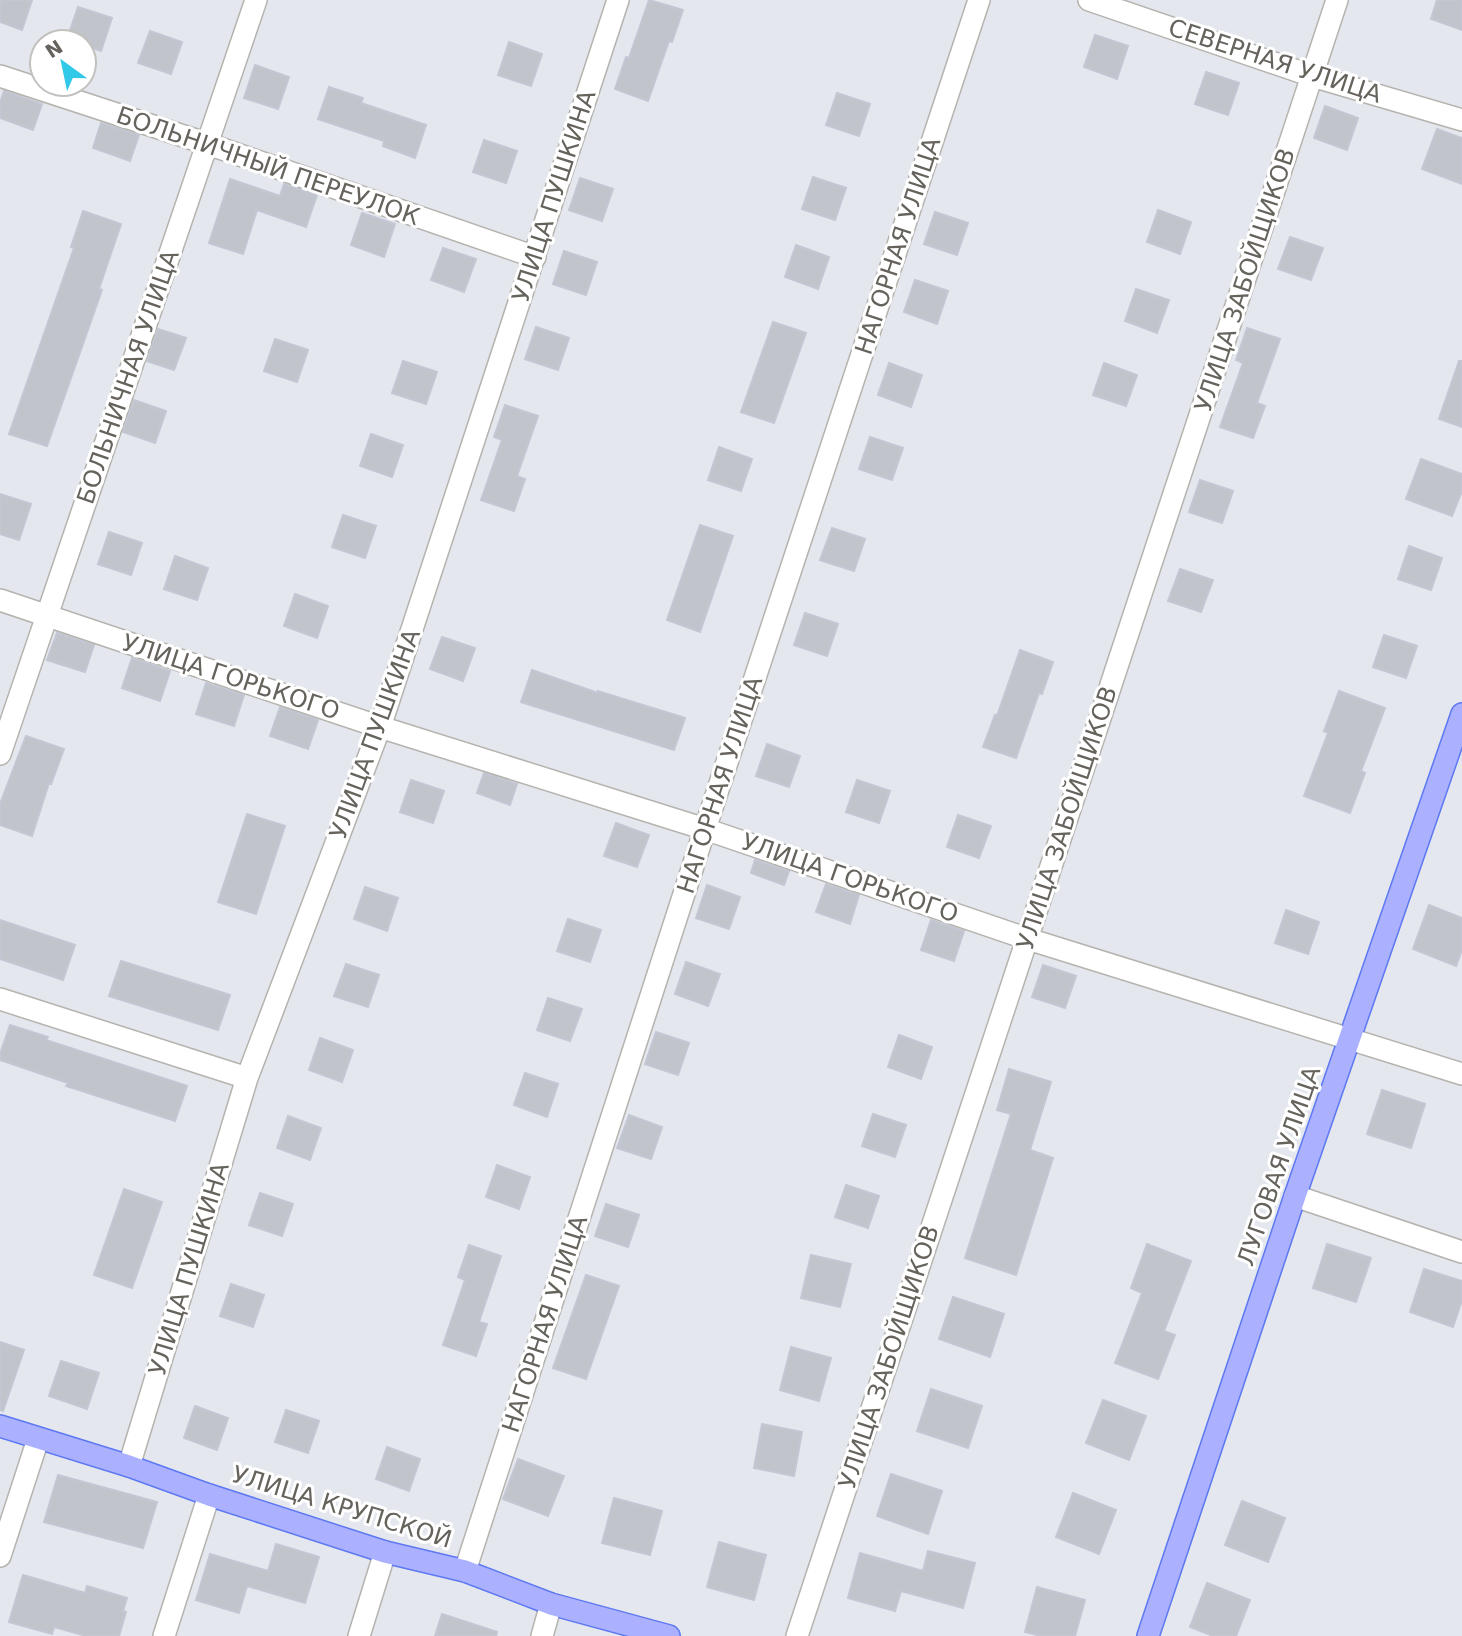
<svg xmlns="http://www.w3.org/2000/svg" width="1462" height="1636" font-family="'DejaVu Sans',sans-serif">
	<rect width="100%" height="100%" fill="#e5e7ef"/>
	<!-- building -->
	<path fill="#c1c4ca" stroke="#c3c7d4" stroke-width="2" d="M 0,0 L 32,0 L 22,30 L 0,22 Z
		M 649,0 L 683,10 L 672,42 L 669,41 L 648,101 L 615,89 L 626,57 L 629,58 Z
		M 1437,0 L 1462,0 L 1462,30 L 1431,19 Z
		M 78,7 L 112,18 L 101,51 L 84,45 L 84,42 L 67,39 Z
		M 150,31 L 182,42 L 171,74 L 138,63 Z
		M 1095,35 L 1128,46 L 1117,79 L 1084,67 Z
		M 509,42 L 542,54 L 531,86 L 498,75 Z
		M 255,65 L 289,77 L 278,109 L 244,98 Z
		M 1206,72 L 1239,83 L 1228,115 L 1195,104 Z
		M 329,87 L 363,98 L 361,103 L 426,125 L 415,158 L 383,146 L 384,141 L 318,119 Z
		M 4,91 L 42,104 L 33,130 L 0,118 L 0,103 Z
		M 837,93 L 870,104 L 859,136 L 826,125 Z
		M 1325,106 L 1358,118 L 1347,150 L 1314,138 Z
		M 101,123 L 139,135 L 130,161 L 93,148 Z
		M 1437,129 L 1462,138 L 1462,184 L 1422,169 Z
		M 484,140 L 517,151 L 506,183 L 473,172 Z
		M 813,177 L 846,188 L 835,220 L 802,209 Z
		M 580,178 L 613,189 L 602,221 L 569,210 Z
		M 230,179 L 280,196 L 284,184 L 317,195 L 306,227 L 257,210 L 243,254 L 209,243 Z
		M 1158,210 L 1191,222 L 1180,254 L 1147,242 Z
		M 83,211 L 121,224 L 99,289 L 102,290 L 47,446 L 9,434 L 74,248 L 71,247 Z
		M 935,212 L 968,223 L 957,255 L 924,244 Z
		M 362,213 L 395,224 L 384,257 L 351,245 Z
		M 1290,237 L 1323,248 L 1311,280 L 1278,269 Z
		M 796,245 L 829,257 L 818,289 L 785,277 Z
		M 443,248 L 476,259 L 464,292 L 431,280 Z
		M 564,251 L 597,262 L 586,295 L 553,284 Z
		M 915,280 L 948,291 L 937,324 L 904,312 Z
		M 1136,289 L 1169,300 L 1157,333 L 1125,321 Z
		M 773,322 L 806,333 L 774,423 L 741,412 Z
		M 536,327 L 569,338 L 558,370 L 525,359 Z
		M 1247,328 L 1280,339 L 1257,403 L 1265,406 L 1253,438 L 1220,427 L 1243,363 L 1236,360 Z
		M 158,329 L 186,338 L 174,370 L 147,361 Z
		M 275,339 L 308,350 L 297,382 L 264,371 Z
		M 403,361 L 437,372 L 426,404 L 392,393 Z
		M 1459,361 L 1462,361 L 1462,427 L 1439,419 Z
		M 889,363 L 922,375 L 911,407 L 878,395 Z
		M 1104,363 L 1137,375 L 1126,406 L 1093,395 Z
		M 134,400 L 166,411 L 155,443 L 123,432 Z
		M 505,405 L 538,416 L 517,476 L 525,479 L 514,511 L 481,500 L 502,440 L 494,437 Z
		M 371,434 L 403,445 L 392,477 L 360,466 Z
		M 870,437 L 903,448 L 892,480 L 859,469 Z
		M 719,447 L 752,459 L 741,491 L 708,480 Z
		M 1421,459 L 1462,474 L 1462,491 L 1452,516 L 1406,499 Z
		M 1200,480 L 1233,491 L 1222,523 L 1189,512 Z
		M 0,494 L 31,504 L 19,540 L 0,534 Z
		M 343,515 L 376,526 L 365,558 L 332,547 Z
		M 700,525 L 733,536 L 700,632 L 667,620 Z
		M 832,528 L 865,539 L 854,571 L 820,560 Z
		M 109,532 L 142,543 L 131,575 L 98,564 Z
		M 1409,546 L 1442,558 L 1431,590 L 1398,579 Z
		M 175,556 L 208,568 L 197,600 L 164,589 Z
		M 1180,569 L 1213,580 L 1201,612 L 1168,601 Z
		M 295,594 L 328,606 L 317,638 L 284,626 Z
		M 805,613 L 838,624 L 827,656 L 794,645 Z
		M 57,633 L 94,645 L 85,672 L 47,660 Z
		M 1384,635 L 1417,646 L 1406,678 L 1373,667 Z
		M 442,637 L 475,648 L 463,681 L 430,669 Z
		M 1020,650 L 1053,662 L 1042,694 L 1039,693 L 1016,758 L 983,747 L 995,715 L 997,716 Z
		M 132,658 L 170,671 L 160,701 L 122,688 Z
		M 532,670 L 598,693 L 598,691 L 685,718 L 674,750 L 521,702 Z
		M 206,683 L 244,695 L 234,726 L 196,714 Z
		M 1339,691 L 1385,708 L 1361,771 L 1365,773 L 1350,813 L 1304,796 L 1328,733 L 1324,731 Z
		M 280,707 L 318,720 L 308,749 L 270,736 Z
		M 26,736 L 64,749 L 51,784 L 49,783 L 32,836 L 0,825 L 0,804 Z
		M 767,744 L 800,756 L 789,787 L 756,776 Z
		M 484,773 L 517,784 L 510,805 L 477,793 Z
		M 411,780 L 444,791 L 433,823 L 400,812 Z
		M 857,780 L 890,791 L 879,823 L 846,812 Z
		M 247,814 L 285,826 L 256,914 L 218,902 Z
		M 958,815 L 991,826 L 979,858 L 947,847 Z
		M 616,823 L 649,835 L 637,867 L 604,856 Z
		M 755,860 L 789,871 L 784,885 L 751,873 Z
		M 826,884 L 859,895 L 850,924 L 816,912 Z
		M 707,885 L 740,897 L 729,929 L 696,918 Z
		M 365,887 L 398,898 L 387,931 L 354,919 Z
		M 1429,905 L 1462,918 L 1462,950 L 1456,966 L 1413,949 Z
		M 1286,910 L 1319,922 L 1308,954 L 1275,943 Z
		M 568,919 L 601,930 L 590,962 L 557,951 Z
		M 0,920 L 75,945 L 63,980 L 0,959 Z
		M 931,920 L 964,931 L 954,961 L 921,950 Z
		M 121,961 L 230,995 L 218,1030 L 109,996 Z
		M 686,962 L 720,974 L 708,1006 L 675,994 Z
		M 346,964 L 379,975 L 368,1007 L 334,996 Z
		M 1043,965 L 1076,976 L 1065,1008 L 1032,997 Z
		M 548,998 L 582,1009 L 570,1041 L 537,1030 Z
		M 10,1025 L 48,1037 L 46,1040 L 187,1086 L 175,1121 L 66,1086 L 68,1083 L 0,1060 L 0,1054 Z
		M 656,1032 L 689,1043 L 678,1075 L 645,1064 Z
		M 899,1035 L 932,1047 L 921,1079 L 888,1067 Z
		M 320,1038 L 353,1050 L 342,1082 L 309,1070 Z
		M 1009,1069 L 1051,1082 L 1030,1150 L 1053,1158 L 1016,1275 L 965,1258 L 1011,1114 L 997,1110 Z
		M 525,1073 L 558,1084 L 547,1117 L 514,1105 Z
		M 1382,1090 L 1425,1104 L 1411,1148 L 1367,1134 Z
		M 873,1114 L 906,1125 L 895,1157 L 862,1146 Z
		M 629,1115 L 662,1127 L 651,1159 L 617,1148 Z
		M 288,1116 L 321,1128 L 310,1160 L 277,1148 Z
		M 497,1165 L 530,1177 L 519,1209 L 486,1197 Z
		M 846,1185 L 879,1196 L 868,1228 L 835,1217 Z
		M 124,1189 L 162,1202 L 132,1288 L 94,1275 Z
		M 260,1193 L 293,1204 L 282,1236 L 249,1225 Z
		M 606,1204 L 639,1215 L 628,1247 L 595,1236 Z
		M 1147,1244 L 1191,1261 L 1164,1331 L 1175,1335 L 1158,1379 L 1115,1363 L 1142,1293 L 1131,1288 Z
		M 1327,1244 L 1371,1258 L 1356,1302 L 1313,1288 Z
		M 469,1245 L 501,1256 L 479,1322 L 487,1324 L 476,1356 L 443,1345 L 465,1280 L 458,1277 Z
		M 811,1255 L 851,1264 L 840,1307 L 801,1298 Z
		M 1424,1269 L 1462,1281 L 1462,1300 L 1453,1327 L 1410,1312 Z
		M 586,1275 L 619,1286 L 586,1379 L 553,1368 Z
		M 231,1284 L 264,1295 L 253,1327 L 220,1316 Z
		M 953,1297 L 1004,1314 L 990,1357 L 939,1339 Z
		M 0,1342 L 24,1350 L 3,1411 L 0,1410 Z
		M 791,1347 L 831,1358 L 819,1401 L 780,1390 Z
		M 61,1361 L 99,1373 L 87,1409 L 49,1396 Z
		M 931,1389 L 982,1406 L 968,1448 L 917,1431 Z
		M 1103,1400 L 1146,1416 L 1129,1460 L 1086,1443 Z
		M 195,1406 L 228,1418 L 217,1450 L 184,1438 Z
		M 286,1410 L 319,1421 L 308,1453 L 275,1442 Z
		M 762,1424 L 802,1432 L 794,1476 L 754,1468 Z
		M 387,1447 L 420,1459 L 409,1491 L 376,1479 Z
		M 518,1459 L 564,1476 L 548,1516 L 503,1499 Z
		M 891,1474 L 942,1491 L 928,1534 L 877,1516 Z
		M 58,1475 L 157,1502 L 143,1548 L 44,1522 Z
		M 1073,1493 L 1116,1510 L 1099,1554 L 1056,1537 Z
		M 614,1498 L 662,1511 L 650,1555 L 602,1543 Z
		M 1242,1501 L 1285,1518 L 1268,1562 L 1225,1545 Z
		M 719,1542 L 766,1555 L 754,1600 L 707,1587 Z
		M 276,1544 L 319,1557 L 305,1603 L 247,1586 L 239,1613 L 196,1600 L 210,1554 L 268,1571 Z
		M 928,1551 L 975,1563 L 963,1608 L 901,1591 L 895,1611 L 848,1598 L 860,1553 L 923,1571 Z
		M 23,1575 L 85,1593 L 87,1586 L 127,1598 L 123,1611 L 126,1612 L 119,1636 L 86,1636 L 54,1627 L 52,1634 L 9,1622 Z
		M 1207,1583 L 1250,1600 L 1236,1636 L 1213,1636 L 1190,1627 Z
		M 1037,1587 L 1085,1600 L 1075,1636 L 1041,1636 L 1025,1632 Z
		M 442,1614 L 497,1632 L 496,1636 L 435,1636 Z"/>
	<g fill="none" stroke-linecap="round" stroke-linejoin="round">
		<!-- minor casing -->
		<g stroke="#b5b3ae" stroke-width="24">
			<path id="minor" d="M 1089,0 L 1312,76 L 1462,120
				M 0,76 L 208,144 L 535,257
				M 0,600 L 380,727 L 705,829 L 1028,939 L 1462,1074
				M 0,754 L 256,0
				M 0,999 L 247,1078
				M 1295,1196 L 1462,1252
				M 129,1466 L 247,1078 L 380,727 L 618,0
				M 0,1556 L 38,1439
				M 465,1571 L 705,829 L 979,0
				M 164,1636 L 209,1495
				M 359,1636 L 385,1552
				M 542,1636 L 551,1604
				M 797,1636 L 1337,0"/>
		</g>
		<!-- major casing -->
		<g stroke="#5d78f1" stroke-width="24">
			<path id="major" d="M 0,1426 L 129,1466 L 209,1495 L 385,1552 L 465,1571 L 551,1604 L 669,1636
				M 1148,1636 L 1295,1196 L 1462,714"/>
		</g>
		<!-- minor -->
		<use href="#minor" stroke="#fff" stroke-width="21"/>
		<!-- major -->
		<use href="#major" stroke="#abb1ff" stroke-width="21"/>
	</g>
	<g text-anchor="middle" dominant-baseline="central" stroke-width="6" stroke-linejoin="round" paint-order="stroke">
		<!-- street labels -->
		<g font-size="24" fill="#66635d" stroke="#fff">
			<text transform="translate(1275 61) rotate(18)">СЕВЕРНАЯ УЛИЦА</text>
			<text transform="translate(268 166) rotate(19)">БОЛЬНИЧНЫЙ ПЕРЕУЛОК</text>
			<text transform="translate(554 196) rotate(-72)">УЛИЦА ПУШКИНА</text>
			<text transform="translate(898 246) rotate(-72)">НАГОРНАЯ УЛИЦА</text>
			<text transform="translate(1245 280) rotate(-72)">УЛИЦА ЗАБОЙЩИКОВ</text>
			<text transform="translate(128 377) rotate(-71)">БОЛЬНИЧНАЯ УЛИЦА</text>
			<text transform="translate(231 677) rotate(18)">УЛИЦА ГОРЬКОГО</text>
			<text transform="translate(375 734) rotate(-70)">УЛИЦА ПУШКИНА</text>
			<text transform="translate(720 785) rotate(-72)">НАГОРНАЯ УЛИЦА</text>
			<text transform="translate(1067 818) rotate(-72)">УЛИЦА ЗАБОЙЩИКОВ</text>
			<text transform="translate(850 878) rotate(19)">УЛИЦА ГОРЬКОГО</text>
			<text transform="translate(1279 1166) rotate(-71)">ЛУГОВАЯ УЛИЦА</text>
			<text transform="translate(189 1269) rotate(-73)">УЛИЦА ПУШКИНА</text>
			<text transform="translate(545 1324) rotate(-72)">НАГОРНАЯ УЛИЦА</text>
			<text transform="translate(889 1357) rotate(-72)">УЛИЦА ЗАБОЙЩИКОВ</text>
			<text transform="translate(342 1507) rotate(17)">УЛИЦА КРУПСКОЙ</text>
		</g>
	</g>
	<!-- north arrow -->
	<g transform="translate(63 63) rotate(327)"><circle r="33" fill="#ffffff" stroke="#c2c1be" stroke-width="2"/>
	<path d="M0-5L12 26L0 18L-12 26Z" fill="#32c9e9"/>
	<text y="-10" font-size="19" font-weight="bold" text-anchor="middle" fill="#66635d">N</text>
	</g>
</svg>
